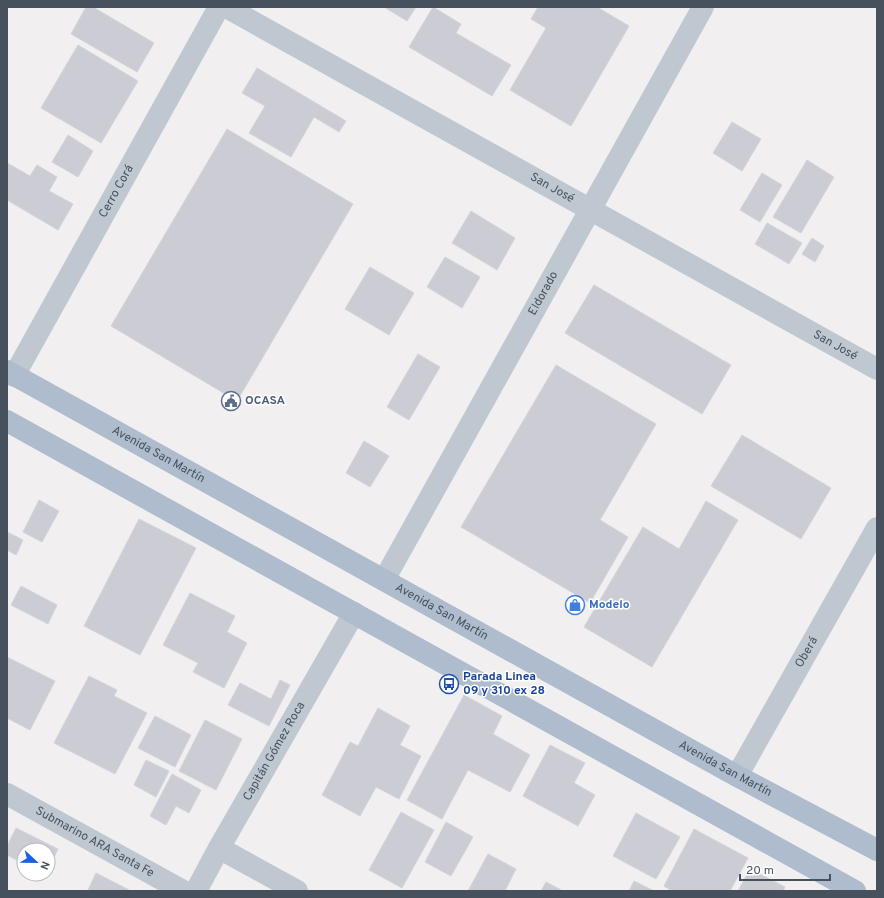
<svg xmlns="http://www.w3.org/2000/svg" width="884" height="898" font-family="Overpass,sans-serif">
	<rect width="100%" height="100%" fill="#f1efef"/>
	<!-- building -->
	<path fill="#cccdd4" stroke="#d3d4da" d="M 86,7 L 93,7 L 154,43 L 137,72 L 71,34 Z
		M 384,7 L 416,7 L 407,21 Z
		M 433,7 L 461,24 L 456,33 L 511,65 L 492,96 L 409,47 Z
		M 538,7 L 597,7 L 629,26 L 571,126 L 510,90 L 546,28 L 531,19 Z
		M 78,45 L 138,81 L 101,143 L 41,108 Z
		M 257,68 L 346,121 L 339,132 L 314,117 L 291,157 L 249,133 L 265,106 L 242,93 Z
		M 732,122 L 761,139 L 742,171 L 713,153 Z
		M 227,129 L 353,204 L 237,401 L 111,326 Z
		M 68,135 L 93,151 L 78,177 L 52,162 Z
		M 807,160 L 834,177 L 801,233 L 773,217 Z
		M 7,163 L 30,176 L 37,165 L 57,177 L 49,191 L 73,204 L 58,230 L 7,200 Z
		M 762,173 L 782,185 L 760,222 L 740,210 Z
		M 471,211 L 515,238 L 497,270 L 452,243 Z
		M 767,223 L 802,243 L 789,264 L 755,244 Z
		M 812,238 L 824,246 L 815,262 L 802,254 Z
		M 445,257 L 480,277 L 462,308 L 427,287 Z
		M 370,267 L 414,293 L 389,335 L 345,309 Z
		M 594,285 L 731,365 L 702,414 L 565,333 Z
		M 418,354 L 440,367 L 409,420 L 387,407 Z
		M 556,365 L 656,424 L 600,520 L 628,537 L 590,603 L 461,527 Z
		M 742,435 L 831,488 L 801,539 L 711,486 Z
		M 364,441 L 389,456 L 370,487 L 346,473 Z
		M 39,500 L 59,511 L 42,542 L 23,532 Z
		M 706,501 L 738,520 L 652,667 L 584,627 L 643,527 L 679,549 Z
		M 139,519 L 196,548 L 140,655 L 84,626 Z
		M 7,532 L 23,540 L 16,555 L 7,550 Z
		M 21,586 L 57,605 L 48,624 L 11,605 Z
		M 190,593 L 235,616 L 227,632 L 247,643 L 224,688 L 193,672 L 198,663 L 163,645 Z
		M 7,657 L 55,681 L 30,730 L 7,718 Z
		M 89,676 L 117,690 L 114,696 L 147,713 L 115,774 L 54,743 Z
		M 280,680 L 290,685 L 269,726 L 228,705 L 240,683 L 271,699 Z
		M 464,695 L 502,716 L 493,734 L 530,755 L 510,792 L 468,770 L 442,819 L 407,800 Z
		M 378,708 L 410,726 L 400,745 L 421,756 L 399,799 L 376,787 L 360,816 L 322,795 L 350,742 L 358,746 Z
		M 155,716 L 191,735 L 175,767 L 138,748 Z
		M 205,720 L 242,739 L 216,790 L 179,771 Z
		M 550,745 L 585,763 L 574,783 L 595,795 L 578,826 L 523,796 Z
		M 146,760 L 169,771 L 156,797 L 134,785 Z
		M 172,774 L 201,790 L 189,813 L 176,806 L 166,825 L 150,816 Z
		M 401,812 L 434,830 L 402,888 L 369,870 Z
		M 636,813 L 680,837 L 656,879 L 613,856 Z
		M 446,822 L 473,837 L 451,876 L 425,862 Z
		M 16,828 L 58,849 L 48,869 L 48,850 L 24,850 L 24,864 L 7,855 L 7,846 Z
		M 694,829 L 748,858 L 730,891 L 672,891 L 664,886 Z
		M 488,854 L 516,869 L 505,891 L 468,891 Z
		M 750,869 L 785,887 L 783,891 L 738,891 Z
		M 96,873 L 131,891 L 91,891 L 88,890 Z
		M 634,881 L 654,891 L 629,891 Z
		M 546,882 L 561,890 L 561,891 L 541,891 Z"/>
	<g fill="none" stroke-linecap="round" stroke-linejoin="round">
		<!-- minor -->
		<g stroke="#bfc8d1" stroke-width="22">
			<path id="s1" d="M 226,7 L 877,369"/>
			<path id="s2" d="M 14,376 L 219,7"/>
			<path id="s3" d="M 384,580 L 703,7"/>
			<path id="s4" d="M 737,776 L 877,528"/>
			<path id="s5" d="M 7,794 L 183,891"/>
			<path d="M 219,848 L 297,891"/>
			<path id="s6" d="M 196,891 L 219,848 L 354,613"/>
		</g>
		<!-- primary -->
		<g stroke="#aebcce" stroke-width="22">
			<path id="s7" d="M 7,371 L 737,776 L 877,850"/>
			<path d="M 7,421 L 855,891"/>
		</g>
	</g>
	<!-- icons -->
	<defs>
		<g id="civic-ring" transform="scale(1)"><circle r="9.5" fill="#fff" stroke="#5c6f8a" stroke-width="1.5"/><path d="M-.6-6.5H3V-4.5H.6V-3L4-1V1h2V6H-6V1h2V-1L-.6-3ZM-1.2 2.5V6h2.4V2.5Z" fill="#5c6f8a"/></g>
		<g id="shop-ring" transform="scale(1)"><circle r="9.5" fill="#fff" stroke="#3f7fe0" stroke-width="1.5"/><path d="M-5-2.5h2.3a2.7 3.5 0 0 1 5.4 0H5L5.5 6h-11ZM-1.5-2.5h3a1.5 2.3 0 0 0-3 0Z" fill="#3f7fe0"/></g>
		<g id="bus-ring" transform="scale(1)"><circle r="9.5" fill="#fff" stroke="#1a4fb4" stroke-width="1.5"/><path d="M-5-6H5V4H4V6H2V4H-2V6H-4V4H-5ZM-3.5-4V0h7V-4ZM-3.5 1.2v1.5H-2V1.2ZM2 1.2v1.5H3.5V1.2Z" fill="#1a4fb4"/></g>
	</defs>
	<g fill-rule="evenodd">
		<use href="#civic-ring" x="231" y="401"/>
		<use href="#shop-ring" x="575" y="605"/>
		<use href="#bus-ring" x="449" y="684"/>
	</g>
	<g text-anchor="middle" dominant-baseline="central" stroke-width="3" stroke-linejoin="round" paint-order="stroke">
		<!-- street labels -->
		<g font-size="12" fill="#47515d" stroke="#fff">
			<text stroke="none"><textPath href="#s1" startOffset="373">San José</textPath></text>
			<text stroke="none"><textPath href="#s2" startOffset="211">Cerro Corá</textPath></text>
			<text stroke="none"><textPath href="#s3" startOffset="328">Eldorado</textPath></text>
			<text stroke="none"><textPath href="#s1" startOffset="697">San José</textPath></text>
			<text stroke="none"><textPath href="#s7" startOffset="173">Avenida San Martín</textPath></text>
			<text stroke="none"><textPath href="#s7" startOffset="497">Avenida San Martín</textPath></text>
			<text stroke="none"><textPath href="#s4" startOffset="142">Oberá</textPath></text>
			<text stroke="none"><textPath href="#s6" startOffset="160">Capitán Gómez Roca</textPath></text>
			<text stroke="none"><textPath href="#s7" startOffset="821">Avenida San Martín</textPath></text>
			<text stroke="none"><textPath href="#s5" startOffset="100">Submarino ARA Santa Fe</textPath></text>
		</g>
		<!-- service labels -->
		<g font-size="12" font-weight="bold" fill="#4e5e75" stroke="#fff" text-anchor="start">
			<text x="245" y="401">OCASA</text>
		</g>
		<!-- shop labels -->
		<g font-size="12" font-weight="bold" fill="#366cbe" stroke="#fff" text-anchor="start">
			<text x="589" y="605">Modelo</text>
		</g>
		<!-- transit labels -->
		<g font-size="12" font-weight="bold" fill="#164399" stroke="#fff" text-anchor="start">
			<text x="463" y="677">Parada Linea<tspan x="463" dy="14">09 y 310 ex 28</tspan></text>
		</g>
	</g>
	<!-- border -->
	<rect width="884" height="898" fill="none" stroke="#47515d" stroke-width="16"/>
	<!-- north arrow -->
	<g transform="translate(36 862) rotate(112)"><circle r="19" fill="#ffffff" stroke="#b5b9be"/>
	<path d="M0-3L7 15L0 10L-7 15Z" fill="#1763e3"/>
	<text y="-6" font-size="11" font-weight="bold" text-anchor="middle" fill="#47515d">N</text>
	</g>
	<!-- scale -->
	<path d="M740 874v6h90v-6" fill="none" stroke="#47515d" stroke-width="2"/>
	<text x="746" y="874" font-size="12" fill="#47515d" stroke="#ffffff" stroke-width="3" paint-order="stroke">20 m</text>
</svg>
